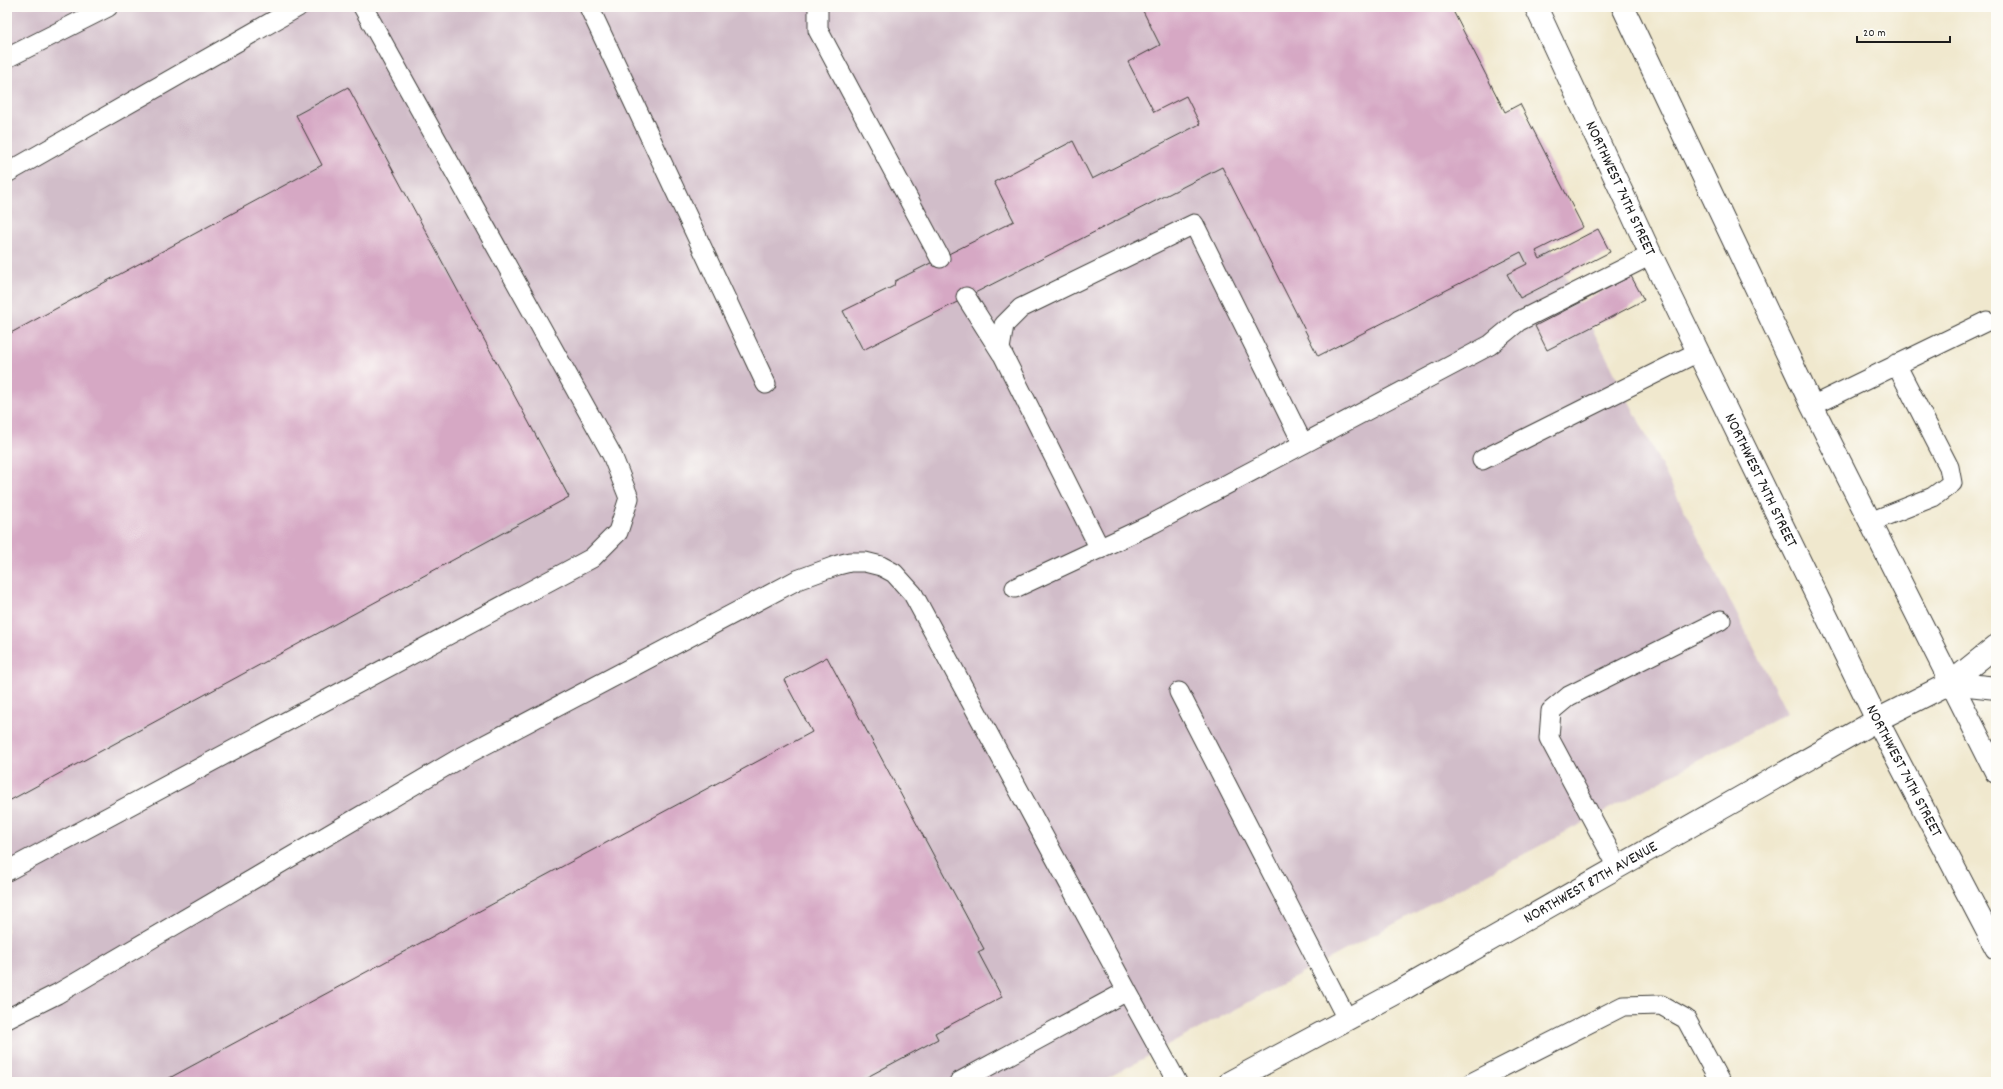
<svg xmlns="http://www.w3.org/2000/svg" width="2003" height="1089" font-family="Dekko,sans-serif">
	<rect width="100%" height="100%" fill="#fdfcf7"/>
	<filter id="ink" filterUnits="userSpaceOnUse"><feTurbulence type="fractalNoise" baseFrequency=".025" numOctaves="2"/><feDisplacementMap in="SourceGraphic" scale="8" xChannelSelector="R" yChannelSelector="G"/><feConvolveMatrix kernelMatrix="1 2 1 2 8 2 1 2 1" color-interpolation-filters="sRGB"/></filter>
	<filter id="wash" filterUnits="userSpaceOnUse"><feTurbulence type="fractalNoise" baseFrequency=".012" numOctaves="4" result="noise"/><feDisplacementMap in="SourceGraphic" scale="16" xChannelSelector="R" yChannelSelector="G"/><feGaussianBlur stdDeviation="0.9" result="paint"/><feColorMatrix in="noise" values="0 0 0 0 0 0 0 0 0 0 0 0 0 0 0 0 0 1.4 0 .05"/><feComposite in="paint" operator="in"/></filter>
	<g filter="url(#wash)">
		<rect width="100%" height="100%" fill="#f0e8ce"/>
		<!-- industrial -->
		<path fill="#d1bdc9" d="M 7,7 L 1429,7 L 1787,713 L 1100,1082 L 7,1082 Z"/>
		<g id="blocks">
			<!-- building -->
			<path fill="#d6a8c4" d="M 1141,7 L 1451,7 L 1505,112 L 1520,104 L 1583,227 L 1536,251 L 1540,259 L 1598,229 L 1610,252 L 1520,298 L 1507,274 L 1527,264 L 1521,252 L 1318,356 L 1222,167 L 863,350 L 843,311 L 894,286 L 895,281 L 1014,221 L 994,182 L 1073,141 L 1092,179 L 1200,124 L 1186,96 L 1154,112 L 1128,62 L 1160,45 Z
				M 348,87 L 569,497 L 7,802 L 7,335 L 322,165 L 296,115 Z
				M 1631,276 L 1644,300 L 1547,350 L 1535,326 Z
				M 827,657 L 984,949 L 978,952 L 1002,997 L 935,1033 L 938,1039 L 858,1082 L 162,1082 L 812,732 L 784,680 Z"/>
		</g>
	</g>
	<g filter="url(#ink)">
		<use href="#blocks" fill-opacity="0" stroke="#3c3b37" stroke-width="1"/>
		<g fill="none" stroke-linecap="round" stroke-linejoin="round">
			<!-- lane casing -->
			<g stroke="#3c3b37" stroke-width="21">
				<path id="lane" d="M 589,7 L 766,384
					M 818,7 L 818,30 L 940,258
					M 7,58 L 108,7
					M 7,173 L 298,7
					M 966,297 L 1002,354
					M 1812,406 L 1987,321
					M 1482,460 L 1698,352
					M 1870,522 L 1933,497 L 1952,483 L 1949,467 L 1896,364
					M 1100,549 L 1000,349 L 1004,325 L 1021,308 L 1194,224 L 1303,444
					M 1015,588 L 1152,524 L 1490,345 L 1519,321 L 1651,255
					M 1179,692 L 1347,1019
					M 1618,867 L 1549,738 L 1551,711 L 1569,696 L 1721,620
					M 7,871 L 592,558 L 618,532 L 629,498 L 612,455 L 363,7
					M 7,1019 L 57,994 L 458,759 L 797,580 L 838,565 L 850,562 L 865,562 L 881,566 L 894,573 L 913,594 L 1127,991
					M 959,1082 L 1127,991 L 1177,1082
					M 1473,1082 L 1623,1006 L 1661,1005 L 1686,1019 L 1720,1082"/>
			</g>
			<!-- secondary casing -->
			<g stroke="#3c3b37" stroke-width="24">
				<g id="secondary">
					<path d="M 1950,683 L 1996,688"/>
					<path id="s1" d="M 1230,1082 L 1398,992 L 1877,720 L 1950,683 L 1996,646"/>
				</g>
			</g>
			<!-- primary casing -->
			<g stroke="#3c3b37" stroke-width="24">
				<g id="primary">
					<path id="s2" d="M 1536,7 L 1651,255 L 1877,720 L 1996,948"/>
					<path d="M 1623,7 L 1812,406 L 1996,772"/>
				</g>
			</g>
			<!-- lane -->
			<use href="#lane" stroke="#fff" stroke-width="19"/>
			<!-- secondary -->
			<use href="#secondary" stroke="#fff" stroke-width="22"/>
			<!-- primary -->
			<use href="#primary" stroke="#fff" stroke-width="22"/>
		</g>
	</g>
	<g text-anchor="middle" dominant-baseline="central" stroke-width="4" stroke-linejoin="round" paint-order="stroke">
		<!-- street labels -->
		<g font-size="16" fill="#1c1c1c" stroke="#fdfcf7">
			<text stroke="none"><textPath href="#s2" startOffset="200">NORTHWEST 74TH STREET</textPath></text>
			<text stroke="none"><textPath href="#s2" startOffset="524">NORTHWEST 74TH STREET</textPath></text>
			<text stroke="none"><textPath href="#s2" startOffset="848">NORTHWEST 74TH STREET</textPath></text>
			<text stroke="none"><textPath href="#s1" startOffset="412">NORTHWEST 87TH AVENUE</textPath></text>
		</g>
	</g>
	<!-- margin -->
	<rect width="2003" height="1089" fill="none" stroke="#fdfcf7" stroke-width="24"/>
	<!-- scale -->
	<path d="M1857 36v6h93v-6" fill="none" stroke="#1c1c1c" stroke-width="2"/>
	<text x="1863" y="36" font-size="12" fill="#1c1c1c" stroke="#fdfcf7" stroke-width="3" paint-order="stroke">20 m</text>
</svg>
